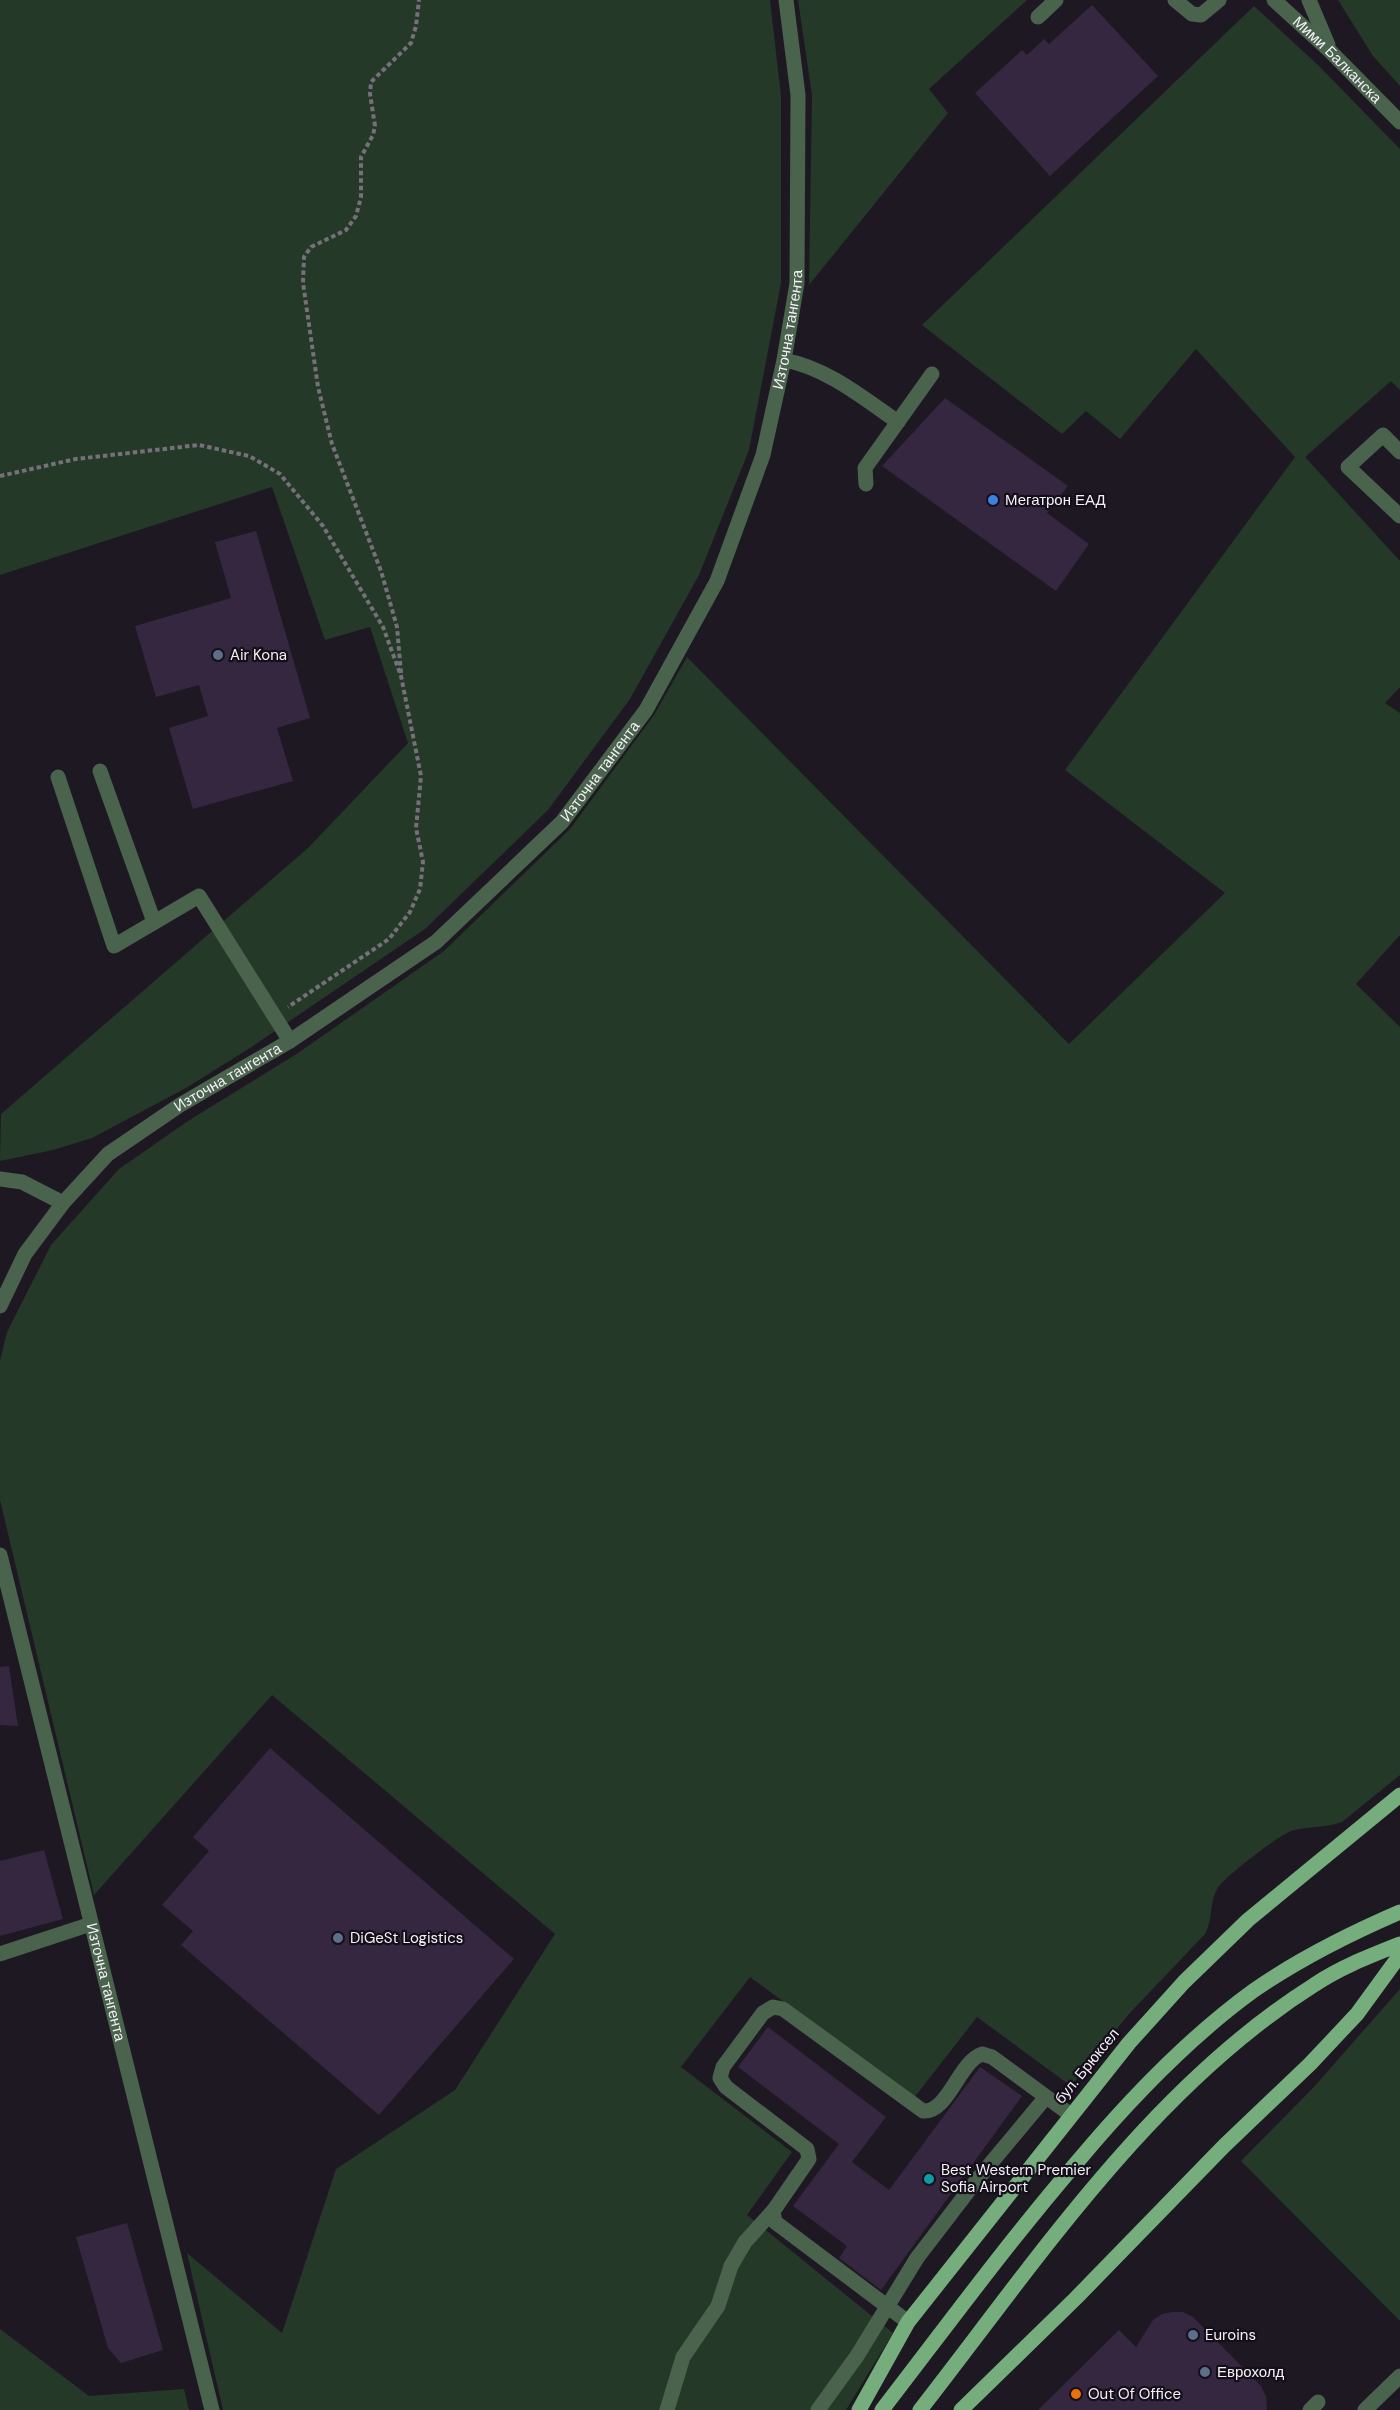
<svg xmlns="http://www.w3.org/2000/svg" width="1400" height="2410" font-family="'DM Sans',sans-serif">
	<rect width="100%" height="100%" fill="#1e1823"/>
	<!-- green -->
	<path fill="#243927" d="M 0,0 L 770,0 L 781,96 L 781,283 L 749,450 L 699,575 L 630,699 L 548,810 L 425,929 L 250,1048 L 186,1088 L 92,1138 L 53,1150 L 0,1161 L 1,1114 L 308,848 L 408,743 L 370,627 L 325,640 L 272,487 L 0,575 Z
		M 798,0 L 1027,0 L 929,89 L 948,113 L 809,285 L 812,95 Z
		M 1338,0 L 1400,0 L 1400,86 L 1373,56 Z
		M 1254,6 L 1319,66 L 1400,149 L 1400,390 L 1391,381 L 1305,457 L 1400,561 L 1400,687 L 1385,703 L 1400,713 L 1400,935 L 1356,984 L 1400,1027 L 1400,1775 L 1342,1822 C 1325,1828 1308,1826 1291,1831 C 1278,1836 1224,1877 1217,1889 C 1209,1903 1213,1920 1205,1934 L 1128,2015 L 1071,2086 L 977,2017 L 914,2098 L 750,1977 L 681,2067 L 792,2152 L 747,2215 L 893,2333 L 846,2410 L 223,2410 L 187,2253 L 282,2333 L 336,2169 L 455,2090 L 555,1934 L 272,1695 L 94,1895 L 0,1500 L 0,1361 L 7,1332 L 51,1245 L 119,1169 L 188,1121 L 298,1053 L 444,951 L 570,829 L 654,715 L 687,657 L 1069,1044 L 1225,893 L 1065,770 L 1295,457 L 1196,349 L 1120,439 L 1086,411 L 1062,434 L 922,325 Z
		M 1400,1989 L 1400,2321 L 1241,2161 L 1313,2088 Z
		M 0,2329 L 89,2396 L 184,2389 L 189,2410 L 0,2410 Z"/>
	<!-- building -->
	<path fill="#35273f" d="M 1092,5 L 1158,76 L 1050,176 L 975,93 L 1022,50 L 1027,55 L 1044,39 L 1049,44 Z
		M 945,398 L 1068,486 L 1047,513 L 1089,544 L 1056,591 L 882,466 Z
		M 256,531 L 310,718 L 277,728 L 293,781 L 193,809 L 169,728 L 208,716 L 199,685 L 156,697 L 135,626 L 231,598 L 215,542 Z
		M 9,1666 L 18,1726 L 0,1725 L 0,1667 Z
		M 270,1748 L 514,1959 L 379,2115 L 181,1945 L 193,1931 L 162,1905 L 209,1851 L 193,1837 Z
		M 44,1850 L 63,1919 L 0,1936 L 0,1861 Z
		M 768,2027 L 886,2117 L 852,2162 L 889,2190 L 980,2067 L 1022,2096 L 881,2290 L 839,2258 L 847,2246 L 793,2206 L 839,2144 L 738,2067 Z
		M 127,2223 L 163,2350 L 121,2363 L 108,2348 L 76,2237 Z
		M 1172,2312 L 1183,2312 L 1193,2317 L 1261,2386 L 1266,2396 L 1267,2410 L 1038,2410 L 1119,2330 L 1136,2347 L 1153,2320 L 1162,2314 Z"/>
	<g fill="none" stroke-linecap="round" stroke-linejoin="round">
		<!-- path -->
		<path stroke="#75707a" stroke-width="4" stroke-dasharray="4.5 3" stroke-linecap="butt" d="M 0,476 L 76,459 L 199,445 L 249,456 L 280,474 L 323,526 L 383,627 L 401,676 L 421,776 L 416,828 L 423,862 L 420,889 L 410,912 L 389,939 L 288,1007
			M 401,673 L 397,627 L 381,571 L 332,444 L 318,387 L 303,283 L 304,257 L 311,247 L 346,230 L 356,216 L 361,197 L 361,157 L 373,135 L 375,126 L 370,94 L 371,82 L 411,43 L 416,26 L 419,0"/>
		<!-- minor -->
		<g stroke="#49634c" stroke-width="15">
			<path d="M 1175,0 L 1192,14 L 1201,15 L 1219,0"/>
			<path id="s1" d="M 1274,0 L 1330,51 L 1400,122"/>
			<path d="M 1309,0 L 1328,45"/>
			<path d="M 1038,17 L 1056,0"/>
			<path d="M 784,360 C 827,368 862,397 898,422"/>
			<path d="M 1400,452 L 1383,435 L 1348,467 L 1400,516"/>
			<path d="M 866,484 L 865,468 L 932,374"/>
			<path d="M 100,771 L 154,922"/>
			<path d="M 58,777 L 114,946 L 199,896 L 290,1041"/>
			<path d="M 0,1179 L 22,1182 L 63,1203"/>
			<path id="s2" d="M 0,1306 L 25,1254 L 63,1203 L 108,1154 L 180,1105 L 290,1041 L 436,942 L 562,822 L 646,710 L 717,581 L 763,455 L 784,360 L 797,283 L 798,95 L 786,0"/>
			<path id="s3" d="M 0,1555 L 212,2410"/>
			<path d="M 0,1954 L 91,1924"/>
			<path d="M 908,2322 L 775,2222 L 773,2211 L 776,2207 L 809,2159 L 807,2149 L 726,2087 L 720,2078 L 723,2067 L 763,2013 L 773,2007 L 783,2009 L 923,2111 C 948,2113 959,2062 982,2054 L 992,2057 L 1071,2115"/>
			<path d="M 667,2410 L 683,2357 L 718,2306 L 731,2266 L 745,2242 L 773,2211"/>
			<path d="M 818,2410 L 857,2356 L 917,2258 L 976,2181 L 1046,2097"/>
			<path d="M 1310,2410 L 1318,2402"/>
			<path d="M 1365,2410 L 1400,2376"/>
		</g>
		<!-- major -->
		<path stroke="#75ad7c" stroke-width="15" d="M 859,2410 L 908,2322 L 1129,2043 L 1184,1982 L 1248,1920 L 1400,1795
			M 882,2410 C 946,2327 1009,2241 1078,2161 C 1130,2099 1187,2039 1253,1991 C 1299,1959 1349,1934 1400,1912
			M 920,2410 C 1037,2260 1151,2088 1314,1985 C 1341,1967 1370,1956 1400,1944
			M 961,2410 L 1076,2298 L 1224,2146 L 1310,2064 L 1357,2014 L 1400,1955"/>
	</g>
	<!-- markers -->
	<circle fill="#3f7fe0" stroke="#150f19" stroke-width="2" cx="993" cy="500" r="6"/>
	<g fill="#5c6f8a" stroke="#150f19" stroke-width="2">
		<circle cx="218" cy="655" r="6"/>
		<circle cx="338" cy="1938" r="6"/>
		<circle cx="1193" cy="2335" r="6"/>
		<circle cx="1205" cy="2372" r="6"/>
	</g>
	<circle fill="#0f9aa8" stroke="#150f19" stroke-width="2" cx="929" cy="2179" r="6"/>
	<circle fill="#e8710a" stroke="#150f19" stroke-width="2" cx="1076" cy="2394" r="6"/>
	<g text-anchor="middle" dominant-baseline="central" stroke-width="4.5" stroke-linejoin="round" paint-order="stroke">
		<!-- street labels -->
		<g font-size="15" fill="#f4f0f8" stroke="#150f19">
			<text stroke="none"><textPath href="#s1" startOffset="87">Мими Балканска</textPath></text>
			<text stroke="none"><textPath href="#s2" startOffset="1302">Източна тангента</textPath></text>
			<text stroke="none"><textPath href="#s2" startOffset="816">Източна тангента</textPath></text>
			<text stroke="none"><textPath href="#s2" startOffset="330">Източна тангента</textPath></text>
			<text stroke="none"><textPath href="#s3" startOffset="440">Източна тангента</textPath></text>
			<text transform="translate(1087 2066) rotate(-51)">бул. Брюксел</text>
		</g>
		<!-- poi labels -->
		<g font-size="15" fill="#f4f0f8" stroke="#150f19" text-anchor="start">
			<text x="1005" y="500">Мегатрон ЕАД</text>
			<text x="230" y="655">Air Kona</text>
			<text x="350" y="1938">DiGeSt Logistics</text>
			<text x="941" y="2170">Best Western Premier<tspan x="941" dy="17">Sofia Airport</tspan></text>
			<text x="1205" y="2335">Euroins</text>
			<text x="1217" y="2372">Еврохолд</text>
			<text x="1088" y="2394">Out Of Office</text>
		</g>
	</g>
</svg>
